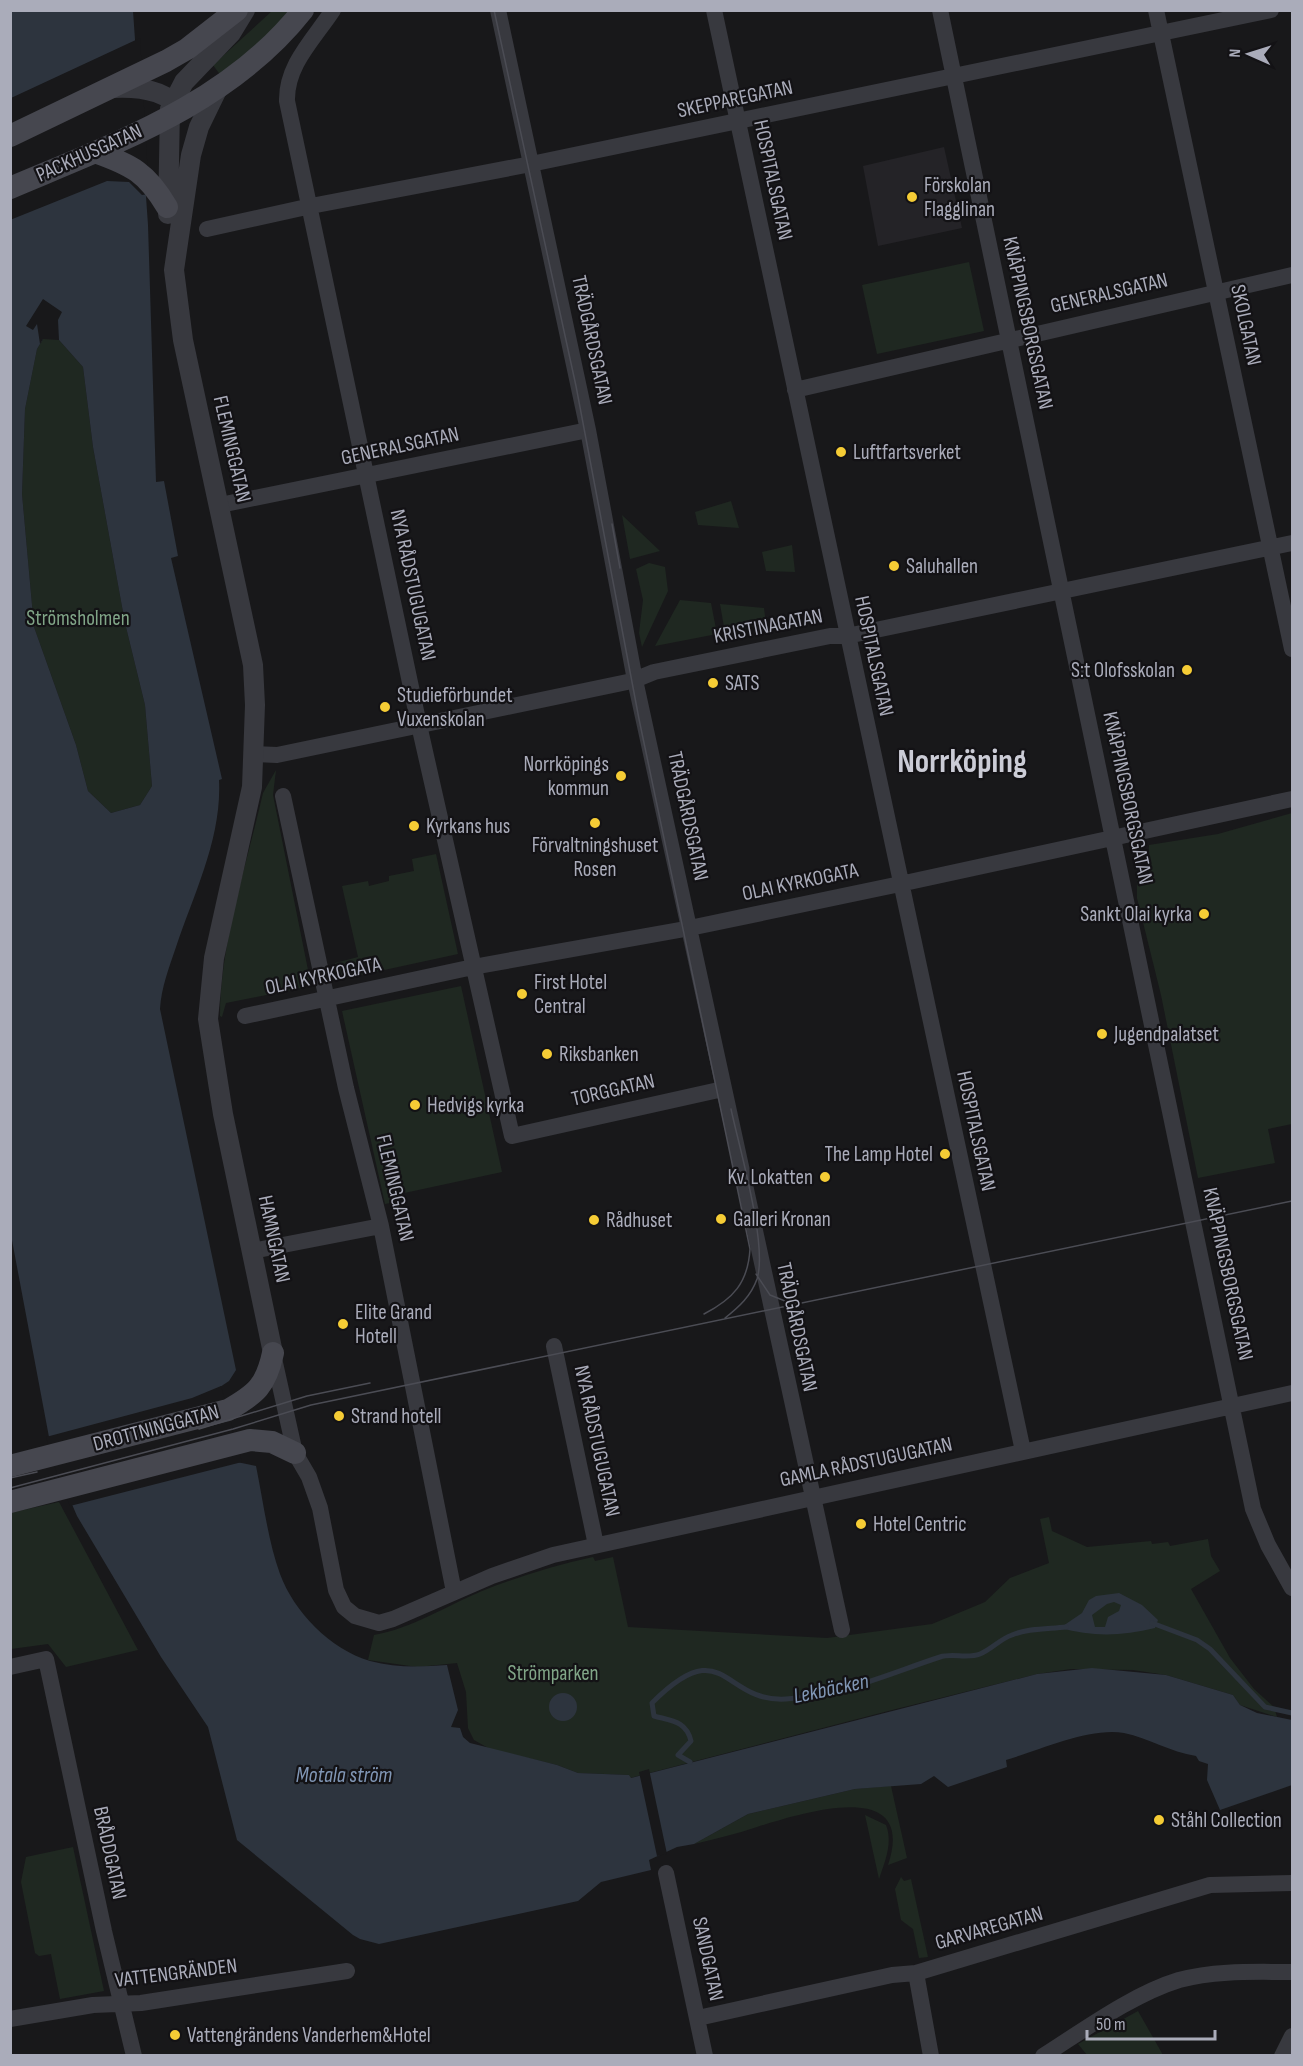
<svg xmlns="http://www.w3.org/2000/svg" width="1303" height="2066" font-family="'Sofia Sans Condensed',sans-serif">
	<rect width="100%" height="100%" fill="#18181a"/>
	<!-- built -->
	<path fill="#242327" d="M 944,147 L 962,228 L 878,246 L 863,166 Z"/>
	<!-- green -->
	<path fill="#1f2821" d="M 272,11 L 290,11 L 275,28 L 221,76 L 213,65 Z
		M 969,262 L 984,331 L 877,354 L 862,285 Z
		M 52,338 L 59,340 L 83,367 L 93,447 L 125,623 L 145,705 L 152,786 L 140,805 L 111,813 L 88,791 L 76,745 L 34,627 L 22,494 L 25,409 L 37,349 L 43,339 Z
		M 731,501 L 739,528 L 698,525 L 695,512 Z
		M 622,515 L 660,551 L 630,559 Z
		M 792,545 L 795,572 L 766,571 L 762,552 Z
		M 649,563 L 665,567 L 668,591 L 642,647 L 639,633 L 643,600 L 636,569 Z
		M 680,600 L 711,603 L 717,634 L 655,646 Z
		M 720,604 L 764,608 L 766,624 L 725,633 Z
		M 276,770 L 273,795 L 310,980 L 306,987 L 226,1003 L 222,1017 L 220,1016 C 220,945 247,863 263,793 Z
		M 1292,813 L 1292,1124 L 1268,1129 L 1275,1163 L 1198,1178 L 1161,995 L 1137,898 L 1137,879 L 1148,878 L 1149,845 L 1218,834 Z
		M 436,854 L 458,954 L 338,980 L 335,963 L 358,957 L 342,886 L 368,881 L 369,886 L 389,881 L 389,876 L 414,871 L 412,859 Z
		M 461,986 L 502,1172 L 395,1195 L 396,1202 L 385,1204 L 342,1011 Z
		M 59,1502 L 138,1650 L 66,1667 L 48,1644 L 11,1649 L 10,1513 Z
		M 1049,1517 L 1052,1531 L 1087,1547 L 1151,1541 L 1152,1544 L 1168,1542 L 1170,1546 L 1208,1539 L 1211,1556 L 1220,1571 L 1191,1589 L 1230,1658 L 1254,1689 L 1274,1707 L 1277,1717 L 1240,1705 L 1233,1695 L 1166,1675 L 1133,1670 L 1071,1669 L 1037,1674 L 892,1710 L 630,1778 L 629,1775 L 578,1773 L 557,1765 L 490,1749 L 474,1740 L 468,1728 L 466,1692 L 457,1663 L 417,1667 L 368,1660 L 374,1635 C 413,1628 446,1606 482,1591 C 518,1577 555,1565 593,1557 L 595,1561 L 613,1557 L 628,1627 L 827,1638 L 932,1624 L 985,1602 L 1010,1578 L 1049,1563 L 1040,1519 Z
		M 891,1786 L 907,1858 L 888,1865 C 918,1775 800,1814 757,1827 C 736,1834 715,1839 694,1844 L 748,1814 L 855,1789 Z
		M 865,1815 L 886,1825 C 893,1843 885,1861 879,1879 Z
		M 73,1847 L 104,1991 L 60,1999 L 51,1954 L 39,1956 L 35,1953 L 21,1882 L 26,1857 Z
		M 901,1877 L 904,1881 L 911,1879 L 928,1957 L 919,1958 L 913,1929 L 901,1920 L 895,1889 Z
		M 1138,2011 L 1163,2055 L 1087,2055 L 1078,2044 Z"/>
	<!-- water -->
	<path fill="#2d343e" fill-rule="evenodd" d="M 10,11 L 133,11 L 148,225 L 156,482 L 164,481 L 178,556 L 171,558 L 222,779 L 219,780 C 222,838 194,893 176,947 C 169,968 161,988 160,1009 L 236,1370 L 229,1381 L 217,1389 L 237,1462 L 256,1466 C 263,1500 268,1541 280,1574 C 294,1612 330,1649 370,1661 C 395,1668 421,1667 447,1665 L 458,1710 L 451,1727 L 460,1728 L 463,1737 L 470,1743 L 557,1765 L 578,1773 L 629,1775 L 631,1778 L 1037,1674 L 1092,1668 L 1166,1675 L 1233,1695 L 1240,1705 L 1257,1713 L 1292,1720 L 1292,1785 L 1220,1810 L 1207,1780 L 1208,1764 L 1199,1761 L 1196,1756 C 1170,1752 1149,1738 1124,1733 C 1090,1727 1040,1750 1006,1760 L 1007,1767 L 948,1787 L 934,1776 L 921,1784 L 855,1789 L 748,1814 L 694,1844 L 677,1847 L 649,1860 L 651,1870 L 601,1882 L 578,1901 L 379,1944 L 360,1939 L 353,1935 L 237,1840 L 208,1727 L 161,1657 L 77,1516 L 59,1474 L 49,1437 L 11,1235 ZM 52,338 L 59,340 L 83,367 L 93,447 L 125,623 L 145,705 L 152,786 L 140,805 L 111,813 L 88,791 L 76,745 L 34,627 L 22,494 L 25,409 L 37,349 L 43,339 Z
		M 1119,1593 L 1142,1605 L 1158,1620 L 1155,1628 C 1122,1636 1093,1637 1060,1628 L 1082,1613 L 1089,1600 L 1096,1596 ZM 1114,1602 L 1121,1605 L 1119,1611 L 1108,1617 L 1105,1627 L 1095,1627 L 1092,1615 L 1107,1604 Z
		M549 1707a14 14 0 1 1 28 0a14 14 0 1 1-28 0Z"/>
	<!-- pier -->
	<path fill="#18181a" d="M 140,38 L 149,194 L 142,195 L 129,182 L 107,181 L 10,220 L 11,98 Z
		M 43,299 L 62,312 L 58,320 L 59,340 L 43,339 L 40,344 L 37,324 L 33,330 L 26,326 Z
		M 221,1386 L 242,1462 L 70,1506 L 57,1474 L 46,1437 L 192,1398 Z
		M 649,1769 L 667,1854 L 657,1856 L 639,1772 Z"/>
	<g fill="none" stroke-linecap="round" stroke-linejoin="round">
		<!-- stream -->
		<path stroke="#2d343e" stroke-width="5" d="M 1152,1623 L 1197,1640 L 1210,1649 L 1265,1707 L 1292,1713
			M 690,1762 L 678,1755 L 691,1741 C 686,1721 672,1721 654,1716 L 652,1703 C 725,1630 722,1703 786,1699 C 841,1696 888,1674 940,1657 C 952,1653 968,1659 980,1654 C 992,1649 1000,1639 1012,1635 C 1028,1628 1049,1629 1066,1627"/>
		<!-- minor -->
		<path stroke="#38393f" stroke-width="16" d="M 333,10 C 314,39 286,65 287,101 L 419,725 L 512,1136 L 723,1089
			M 498,10 L 588,430 L 635,680 L 842,1630
			M 714,10 L 1023,1451
			M 940,10 L 1253,1509 L 1268,1545 L 1292,1588
			M 1156,10 L 1292,649
			M 207,229 L 311,206 L 531,164 L 1271,10
			M 795,390 L 1292,275
			M 220,505 L 588,430
			M 253,754 L 277,755 L 632,681 L 654,672 L 830,636 L 847,636 L 1292,543
			M 283,796 L 346,1088 L 381,1226 L 454,1592
			M 245,1016 L 473,967 L 685,929 L 900,884 L 1292,799
			M 252,1251 L 381,1226
			M 554,1346 L 596,1545
			M 273,1354 L 295,1453 L 309,1477 L 320,1508 L 336,1590 L 344,1607 L 355,1616 L 379,1623 L 393,1619 L 492,1576 L 553,1555 L 1292,1393
			M 10,1667 L 46,1659 L 104,1931 L 134,2056
			M 666,1873 L 705,2056
			M 916,1973 L 931,2056
			M 698,2018 L 892,1975 L 916,1973 L 1210,1885 L 1292,1883
			M 10,2019 L 93,2005 L 141,2003 L 347,1971
			M 1043,2056 C 1084,2030 1133,1994 1179,1980 C 1216,1970 1255,1972 1292,1972
			M 1282,2056 L 1292,2036"/>
		<!-- tertiary -->
		<path stroke="#38393f" stroke-width="20" d="M 114,88 C 137,87 165,89 181,109
			M 217,90 L 199,127 L 191,155 L 174,270 L 183,340 L 253,665 L 255,705 L 252,787 L 214,958 L 208,1019 L 223,1114 L 273,1353
			M 168,214 L 170,109 L 184,82 L 231,33 L 245,10"/>
		<!-- secondary -->
		<path stroke="#46474f" stroke-width="22" d="M 10,136 L 166,61 L 187,49 L 237,10
			M 95,152 C 132,165 147,173 167,207
			M 10,188 C 116,143 230,103 303,10
			M 10,1466 L 228,1410 C 256,1394 266,1386 273,1353
			M 10,1502 L 250,1440 L 272,1442 L 295,1453"/>
		<!-- tram -->
		<path stroke="#4b4c54" stroke-width="1.5" d="M 494,10 L 576,386 L 639,719 L 750,1249 C 748,1283 733,1299 704,1314
			M 612,524 L 620,568
			M 756,1274 L 770,1295 L 790,1303
			M 725,1318 C 739,1307 751,1296 757,1279 C 768,1245 739,1147 731,1109
			M 199,1429 L 307,1396 L 370,1383
			M 10,1478 L 37,1472
			M 10,1488 L 233,1429 L 311,1405 L 1292,1201"/>
	</g>
	<!-- markers -->
	<g fill="#f5cc35" stroke="#131215" stroke-width="2">
		<circle cx="912" cy="197" r="6"/>
		<circle cx="841" cy="452" r="6"/>
		<circle cx="894" cy="566" r="6"/>
		<circle cx="1187" cy="670" r="6"/>
		<circle cx="713" cy="683" r="6"/>
		<circle cx="385" cy="707" r="6"/>
		<circle cx="621" cy="776" r="6"/>
		<circle cx="595" cy="823" r="6"/>
		<circle cx="414" cy="826" r="6"/>
		<circle cx="1204" cy="914" r="6"/>
		<circle cx="522" cy="994" r="6"/>
		<circle cx="1102" cy="1034" r="6"/>
		<circle cx="547" cy="1054" r="6"/>
		<circle cx="415" cy="1105" r="6"/>
		<circle cx="945" cy="1154" r="6"/>
		<circle cx="825" cy="1177" r="6"/>
		<circle cx="721" cy="1219" r="6"/>
		<circle cx="594" cy="1220" r="6"/>
		<circle cx="343" cy="1324" r="6"/>
		<circle cx="339" cy="1416" r="6"/>
		<circle cx="861" cy="1524" r="6"/>
		<circle cx="1159" cy="1820" r="6"/>
		<circle cx="175" cy="2035" r="6"/>
	</g>
	<g text-anchor="middle" dominant-baseline="central" stroke-width="4.5" stroke-linejoin="round" paint-order="stroke">
		<!-- street labels -->
		<g font-size="21" fill="#aaacba" stroke="#131215">
			<text transform="translate(735 99) rotate(-12)">SKEPPAREGATAN</text>
			<text transform="translate(89 153) rotate(-24)">PACKHUSGATAN</text>
			<text transform="translate(773 180) rotate(78)">HOSPITALSGATAN</text>
			<text transform="translate(1109 293) rotate(-13)">GENERALSGATAN</text>
			<text transform="translate(1028 323) rotate(78)">KNÄPPINGSBORGSGATAN</text>
			<text transform="translate(1246 325) rotate(78)">SKOLGATAN</text>
			<text transform="translate(592 340) rotate(78)">TRÄDGÅRDSGATAN</text>
			<text transform="translate(400 446) rotate(-12)">GENERALSGATAN</text>
			<text transform="translate(232 449) rotate(77)">FLEMINGGATAN</text>
			<text transform="translate(413 585) rotate(78)">NYA RÅDSTUGUGATAN</text>
			<text transform="translate(768 626) rotate(-11)">KRISTINAGATAN</text>
			<text transform="translate(874 656) rotate(78)">HOSPITALSGATAN</text>
			<text transform="translate(1128 798) rotate(78)">KNÄPPINGSBORGSGATAN</text>
			<text transform="translate(688 816) rotate(78)">TRÄDGÅRDSGATAN</text>
			<text transform="translate(800 882) rotate(-12)">OLAI KYRKOGATA</text>
			<text transform="translate(323 976) rotate(-12)">OLAI KYRKOGATA</text>
			<text transform="translate(613 1090) rotate(-13)">TORGGATAN</text>
			<text transform="translate(976 1131) rotate(78)">HOSPITALSGATAN</text>
			<text transform="translate(395 1188) rotate(77)">FLEMINGGATAN</text>
			<text transform="translate(274 1239) rotate(78)">HAMNGATAN</text>
			<text transform="translate(1228 1274) rotate(78)">KNÄPPINGSBORGSGATAN</text>
			<text transform="translate(797 1327) rotate(78)">TRÄDGÅRDSGATAN</text>
			<text transform="translate(156 1428) rotate(-15)">DROTTNINGGATAN</text>
			<text transform="translate(597 1441) rotate(78)">NYA RÅDSTUGUGATAN</text>
			<text transform="translate(866 1462) rotate(-12)">GAMLA RÅDSTUGUGATAN</text>
			<text transform="translate(110 1853) rotate(78)">BRÅDDGATAN</text>
			<text transform="translate(989 1928) rotate(-16)">GARVAREGATAN</text>
			<text transform="translate(708 1959) rotate(78)">SANDGATAN</text>
			<text transform="translate(176 1973) rotate(-7)">VATTENGRÄNDEN</text>
		</g>
		<!-- poi labels -->
		<g font-size="21" fill="#aaacba" stroke="#131215" text-anchor="start">
			<text x="924" y="185">Förskolan<tspan x="924" dy="24">Flagglinan</tspan></text>
			<text x="853" y="452">Luftfartsverket</text>
			<text x="906" y="566">Saluhallen</text>
			<text x="1175" y="670" text-anchor="end">S:t Olofsskolan</text>
			<text x="725" y="683">SATS</text>
			<text x="397" y="695">Studieförbundet<tspan x="397" dy="24">Vuxenskolan</tspan></text>
			<text x="609" y="764" text-anchor="end">Norrköpings<tspan x="609" dy="24">kommun</tspan></text>
			<text x="426" y="826">Kyrkans hus</text>
			<text x="595" y="845" text-anchor="middle">Förvaltningshuset<tspan x="595" dy="24">Rosen</tspan></text>
			<text x="1192" y="914" text-anchor="end">Sankt Olai kyrka</text>
			<text x="534" y="982">First Hotel<tspan x="534" dy="24">Central</tspan></text>
			<text x="1114" y="1034">Jugendpalatset</text>
			<text x="559" y="1054">Riksbanken</text>
			<text x="427" y="1105">Hedvigs kyrka</text>
			<text x="933" y="1154" text-anchor="end">The Lamp Hotel</text>
			<text x="813" y="1177" text-anchor="end">Kv. Lokatten</text>
			<text x="733" y="1219">Galleri Kronan</text>
			<text x="606" y="1220">Rådhuset</text>
			<text x="355" y="1312">Elite Grand<tspan x="355" dy="24">Hotell</tspan></text>
			<text x="351" y="1416">Strand hotell</text>
			<text x="873" y="1524">Hotel Centric</text>
			<text x="1171" y="1820">Ståhl Collection</text>
			<text x="187" y="2035">Vattengrändens Vanderhem&amp;Hotel</text>
		</g>
		<!-- park labels -->
		<g font-size="21" fill="#80a587" stroke="#131215">
			<text x="78" y="618">Strömsholmen</text>
			<text x="553" y="1673">Strömparken</text>
		</g>
		<!-- water labels -->
		<g font-size="22" font-style="italic" fill="#8096b5" stroke="#131215">
			<text transform="translate(831 1689) rotate(-12)">Lekbäcken</text>
			<text x="344" y="1775">Motala ström</text>
		</g>
		<!-- town labels -->
		<g font-size="33" font-weight="bold" fill="#cbccd6" stroke="#131215">
			<text x="962" y="762">Norrköping</text>
		</g>
	</g>
	<!-- border -->
	<rect width="1303" height="2066" fill="none" stroke="#aaacba" stroke-width="24"/>
	<!-- north arrow -->
	<g transform="translate(1249 54) rotate(273)" stroke="#131215" stroke-width="4.5" paint-order="stroke">
	<path d="M0-4.5L10 22L0 15L-10 22Z" fill="#aaacba"/>
	<text y="-9" font-size="16" font-weight="bold" text-anchor="middle" fill="#aaacba">N</text>
	</g>
	<!-- scale -->
	<path d="M1087 2030v9h128v-9" fill="none" stroke="#aaacba" stroke-width="3"/>
	<text x="1096" y="2030" font-size="18" fill="#aaacba" stroke="#131215" stroke-width="4.5" paint-order="stroke">50 m</text>
</svg>
